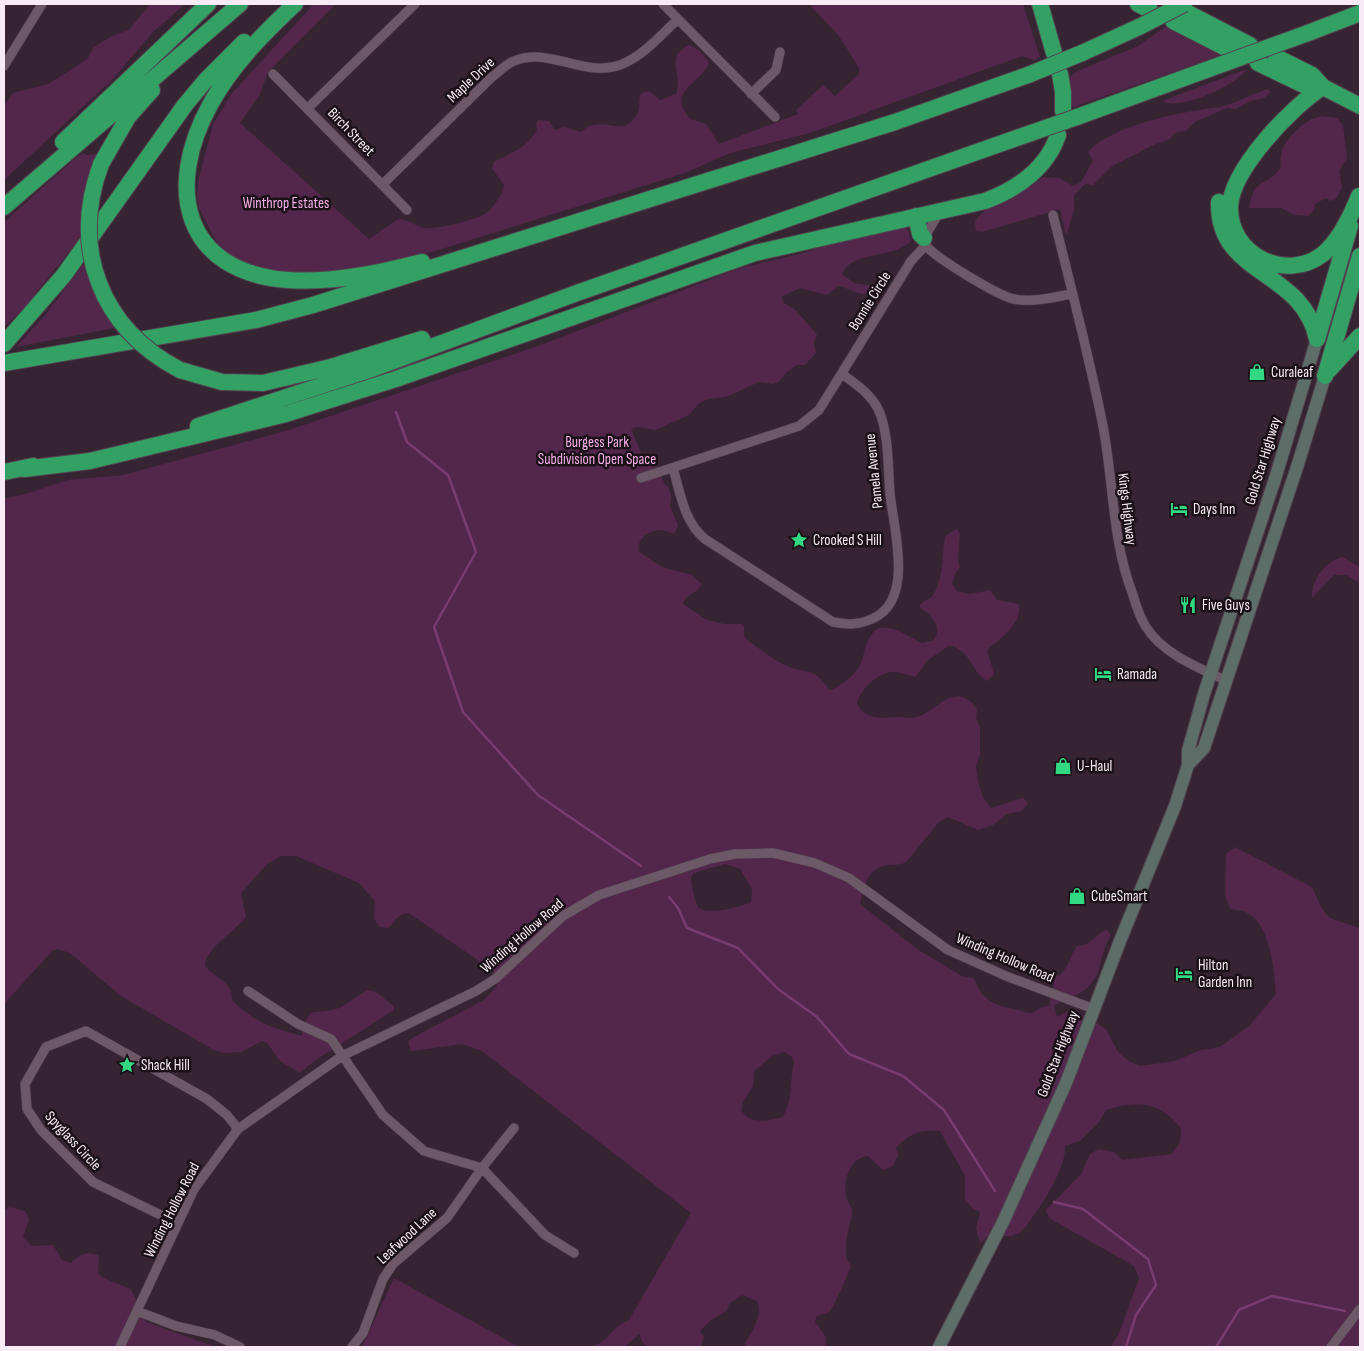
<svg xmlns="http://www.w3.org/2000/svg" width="1364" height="1351" font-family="'Sofia Sans Condensed',sans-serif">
	<rect width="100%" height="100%" fill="#372433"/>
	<!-- green -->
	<path fill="#52274b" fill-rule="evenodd" d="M 150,4 L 185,4 L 153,32 L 113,79 L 4,180 L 4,105 L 13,93 L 48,84 L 77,66 L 88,58 L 94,47 L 112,36 L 129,30 Z
		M 314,4 L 336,4 L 268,72 L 260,94 L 240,123 L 369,239 L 398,219 C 408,219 415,226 424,228 C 437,230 473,220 485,214 C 493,209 503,193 504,185 L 492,168 L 494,162 C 511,153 527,148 537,130 L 536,124 L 538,120 L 549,121 L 555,130 L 564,127 L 581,132 C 603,112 621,140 636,116 C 641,108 638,101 641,93 L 649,91 L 660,100 L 676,94 C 684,73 663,58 689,45 L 699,50 L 709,62 C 705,79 672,90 684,110 C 686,113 688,118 691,119 C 696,121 701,122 706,124 L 719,144 L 798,114 L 796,110 L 823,85 L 835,96 L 859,74 L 859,68 L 839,36 L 809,4 L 1023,4 L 1040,57 L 1034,60 L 1022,56 L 810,133 L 730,153 L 685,173 L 640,187 L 432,252 L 394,262 L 330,273 L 274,272 L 234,260 L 216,241 L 199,208 L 197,196 L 198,181 L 213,124 L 232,93 Z
		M 1165,27 L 1221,55 L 1074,107 L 1072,106 L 1068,81 L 1073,73 L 1138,46 Z
		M 1247,69 C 1235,86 1180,111 1162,101 Z
		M 1267,89 L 1271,92 L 1264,98 L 1250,101 L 1236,109 L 1227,108 L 1195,122 L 1186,131 L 1177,132 L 1168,140 L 1153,145 L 1111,167 L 1093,185 L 1085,184 L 1074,195 L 1074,210 L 1067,234 L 1065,232 L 1060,209 L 982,232 L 976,231 L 975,222 C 985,201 1025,197 1042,177 L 1059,178 L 1073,186 L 1081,182 L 1093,161 L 1088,152 C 1110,126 1180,112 1213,108 C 1231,106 1250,95 1267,89 Z
		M 1321,116 L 1337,118 L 1343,125 L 1347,158 L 1339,171 L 1342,188 L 1336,199 L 1330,201 L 1326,198 L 1315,204 L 1314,210 L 1308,216 L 1295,215 L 1281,208 L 1249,208 C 1254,177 1266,187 1279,170 C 1283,165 1279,161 1281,155 C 1285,137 1304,120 1321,116 Z
		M 84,153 L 86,155 L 97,154 L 82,236 L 22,310 L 4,327 L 4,222 L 79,155 Z
		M 905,227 L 908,230 L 911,241 C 892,260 854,249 842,274 L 854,283 L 873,286 L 876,290 C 865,301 851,288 838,286 L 827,295 L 800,288 L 782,296 L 783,302 C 787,305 789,306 793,308 C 795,309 817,334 817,335 L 814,343 L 816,353 L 805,365 L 797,365 L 787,372 L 779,382 L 772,384 L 759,382 L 726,397 L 708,399 L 698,404 L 689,415 L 655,430 L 637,427 L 631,429 L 644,460 L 653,457 L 665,485 L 668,486 L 671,496 L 670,506 L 678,525 L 675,533 C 669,533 665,530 659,530 C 647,531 636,540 639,552 L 662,567 L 692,575 L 702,584 C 697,593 685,595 683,604 L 707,620 L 724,624 L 742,624 L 744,626 L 744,636 L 747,640 C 760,649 773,660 787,666 C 807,675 814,665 829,690 C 835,689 838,686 843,683 C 873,663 856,646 878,628 C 894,625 909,637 922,643 L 934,640 C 943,626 931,614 919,607 C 922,600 929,601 933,595 C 944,578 942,555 945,536 L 957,529 L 960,534 L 958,560 L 960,567 L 955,574 L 952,584 L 957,591 L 970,594 L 990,590 L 997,600 L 1019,604 C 1022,625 1000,638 987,650 L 994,674 L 987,681 C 971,672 970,648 949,646 L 929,659 L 915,677 C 907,675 898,671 891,672 C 876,674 860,690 857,704 C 867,722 883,717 901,717 C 906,717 912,719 917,717 C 938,710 956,679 977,709 L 976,719 L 980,727 L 980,755 L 976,766 L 978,781 L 983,798 L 991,808 L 1023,798 L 1028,803 L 1022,811 L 1007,814 L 993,825 L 978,830 L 948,817 L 939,822 L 906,862 C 899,866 895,864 887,865 C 867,868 864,887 860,904 L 917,949 L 962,976 L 974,978 C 983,1003 995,1005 1019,1010 C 1023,1011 1026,1013 1031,1013 C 1038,1012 1040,1005 1049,1006 L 1056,975 L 1058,977 C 1068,969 1070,956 1077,946 L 1087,944 L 1106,929 L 1111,935 C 1105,945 1103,954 1100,965 C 1095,990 1075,996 1054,1005 L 1057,1017 L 1071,1010 L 1078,1012 L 1106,1029 L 1118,1052 L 1130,1062 L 1140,1066 L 1175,1061 L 1201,1050 L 1220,1047 L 1249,1026 L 1276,994 C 1274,971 1271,922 1245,912 C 1241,910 1235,910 1230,909 L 1225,894 L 1226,854 L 1235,847 L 1312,887 C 1328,922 1324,916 1360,928 L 1360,1347 L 1110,1347 L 1118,1336 L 1139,1278 L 1134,1266 L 1049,1218 L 1046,1210 L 1081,1174 L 1090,1154 L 1099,1149 L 1114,1152 L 1122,1160 L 1172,1154 L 1180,1142 L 1181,1128 C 1159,1101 1137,1100 1106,1110 L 1099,1122 L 1080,1141 L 1065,1146 C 1067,1169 1036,1215 1021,1232 L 1012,1236 L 988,1236 L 980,1243 L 976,1229 L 980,1212 L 972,1208 L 965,1199 L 965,1176 L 940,1131 C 917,1130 914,1132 896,1147 L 898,1155 L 893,1166 L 883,1170 L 868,1156 C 849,1158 843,1181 846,1196 C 846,1201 851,1205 852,1210 C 853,1215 850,1221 849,1225 C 847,1240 842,1254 851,1266 C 851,1269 832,1309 830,1311 C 827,1314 820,1314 816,1317 L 815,1322 L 826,1337 L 825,1347 L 744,1347 C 750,1331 764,1318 757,1301 L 742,1295 L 729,1304 L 727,1311 L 712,1319 L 700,1331 L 704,1337 L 701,1347 L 649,1347 L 643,1343 L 639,1334 L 625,1347 L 588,1347 C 610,1344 608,1328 629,1320 L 691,1213 L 482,1051 L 462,1044 L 411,1051 L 408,1042 L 412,1038 L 484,1000 L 497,986 L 496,975 L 491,969 L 410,914 C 399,911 396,921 388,928 L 380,927 L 374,919 L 375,901 L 359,883 L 296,856 L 282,856 L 267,864 L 241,893 L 246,917 C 236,930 204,950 205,966 C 214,978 233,981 232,1000 C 255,1023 272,1028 302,1036 L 307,1018 L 311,1013 C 321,1011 334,1011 343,1006 C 370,990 365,981 393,1006 L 394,1010 L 314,1061 L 300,1073 L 280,1061 L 267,1043 L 262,1041 L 241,1052 L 225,1053 L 214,1050 L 121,996 L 70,953 L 58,949 L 52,951 L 4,1004 L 4,498 L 22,495 L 68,480 L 123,475 L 289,430 L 541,345 L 740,268 L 800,254 L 833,243 ZM 725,864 L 740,869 L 752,889 L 751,902 C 742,907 706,916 698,907 C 695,902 691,883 691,877 L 694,873 ZM 784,1052 L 791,1056 L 794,1062 C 789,1083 794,1096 783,1117 C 767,1121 750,1125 741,1110 L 743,1102 L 753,1086 L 754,1071 L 772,1056 Z
		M 85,262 L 90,284 L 114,328 L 16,347 L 46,314 Z
		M 1342,557 L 1360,567 L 1360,583 L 1346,575 L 1334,575 L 1312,598 C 1311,580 1325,562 1342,557 Z
		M 10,1207 L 25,1211 L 29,1219 L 23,1237 L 32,1246 L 53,1245 L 62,1260 L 71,1263 C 79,1255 88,1250 99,1256 L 98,1273 L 103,1278 L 131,1289 L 146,1322 L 215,1347 L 4,1347 L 4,1210 Z
		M 394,1278 L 519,1347 L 362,1347 Z"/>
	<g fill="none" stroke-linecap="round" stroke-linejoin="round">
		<!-- stream -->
		<path stroke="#783c6f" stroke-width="2.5" d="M 396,412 L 407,442 L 448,475 L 476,552 L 434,627 L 463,712 L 538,795 L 641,866
			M 669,897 L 678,908 L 687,928 L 738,948 L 778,989 L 817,1017 L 849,1054 L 903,1076 L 944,1110 L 995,1191
			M 1054,1202 L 1083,1209 L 1148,1259 L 1156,1285 L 1136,1315 L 1126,1347
			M 1216,1347 L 1239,1310 L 1272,1296 L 1345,1311"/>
		<!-- street casing -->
		<g stroke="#52424f" stroke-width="10">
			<path id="street" d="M 663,4 L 775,117
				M 4,66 L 42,4
				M 273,74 L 407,210
				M 751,94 L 776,70 L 780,52
				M 308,108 L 415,4
				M 383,184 L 492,77 C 499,72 506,64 514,61 C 549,46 583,78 620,65 C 642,57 660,36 677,20
				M 939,213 L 924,238 L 927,247 C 938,259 998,296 1014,299 C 1032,303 1054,297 1072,294
				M 1053,215 C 1070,283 1088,352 1102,421 C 1114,480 1111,538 1133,595 C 1136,606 1140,617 1146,627 C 1163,654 1199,668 1227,681
				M 673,468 C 680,492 684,522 705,539 L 833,622 C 849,625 859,625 874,618 C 914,599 894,530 890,494 C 888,470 889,433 879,411 C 872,395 856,384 842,374
				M 641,478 L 799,426 L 819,410 L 911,261 L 926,245
				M 248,991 L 298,1024 L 331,1039 L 383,1115 L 424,1151 L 482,1168 L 545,1235 L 574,1253
				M 177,1223 L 93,1182 L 41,1130 L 27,1109 L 25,1084 L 46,1047 L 86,1031 L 207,1099 L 227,1115 L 238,1129
				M 137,1311 L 176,1326 L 215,1335 L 240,1347
				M 120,1347 L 194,1189 L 238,1129 L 342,1056 L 476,991 L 495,979 L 563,916 L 599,895 L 710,859 L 735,854 L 773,853 L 815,863 L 849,878 L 948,950 L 1006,976 L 1094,1009
				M 352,1347 L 363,1333 L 383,1279 L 393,1264 L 447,1218 L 482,1168 L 514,1128
				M 1331,1347 L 1360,1309"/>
		</g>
		<!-- secondary casing -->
		<g stroke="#52424f" stroke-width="14">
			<path id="secondary" d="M 1188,765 L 1204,748 L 1298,464 L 1325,376
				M 939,1347 L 1003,1222 L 1066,1083 L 1120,941 L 1175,806 L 1188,765 L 1188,751 L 1204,694 L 1275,479 L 1317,339"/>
		</g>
		<!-- highway casing -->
		<g stroke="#52424f" stroke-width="18">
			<path id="highway" d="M 295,4 C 263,34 231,66 210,105 C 165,187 182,272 288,280 C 333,283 379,273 422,262
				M 1040,4 L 1054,53
				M 1138,4 L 1150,10
				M 1188,13 L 1250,45
				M 1173,21 L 1232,51
				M 1308,33 L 1360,13
				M 1082,53 L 1141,26
				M 1276,57 L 1312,75 L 1323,87
				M 1258,63 L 1308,87 L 1323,87
				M 1060,74 L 1063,92 L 1063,111
				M 1323,87 C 1292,106 1231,170 1230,207 C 1229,255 1286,283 1323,254 C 1340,240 1351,216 1359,196
				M 1323,87 L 1360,106
				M 1077,117 L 1206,70
				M 63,142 L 208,4
				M 101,164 L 128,117 L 152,90
				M 1219,202 C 1217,277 1302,268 1317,339
				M 4,207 L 240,4
				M 916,216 L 920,234 L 924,238
				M 1317,339 L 1350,226
				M 4,344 L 64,275 L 185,105 L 205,81 L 244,42
				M 4,363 L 256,320 L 313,305 L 895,122 L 1028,75
				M 180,370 L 222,382 L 263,383 L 331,367 L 422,339
				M 1329,370 L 1360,336
				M 1325,376 L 1360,256
				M 198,426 L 369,370 L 577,293 L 1031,133
				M 24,469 L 90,461 L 286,414 L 396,379 L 755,253 L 985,201 C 1017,189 1047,168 1058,135
				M 4,472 L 33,466"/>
		</g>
		<!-- street -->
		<use href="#street" stroke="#6d5868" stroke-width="9"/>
		<!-- secondary -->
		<use href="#secondary" stroke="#5c6e67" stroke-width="12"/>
		<!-- highway -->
		<use href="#highway" stroke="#33a164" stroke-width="16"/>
		<!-- highway-bridge casing -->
		<g stroke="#52424f" stroke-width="18" stroke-linecap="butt">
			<path id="highway-bridge" d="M 1141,26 L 1184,4
				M 1206,70 L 1308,33
				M 1028,75 L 1082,53
				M 1031,133 L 1077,117
				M 101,164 C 70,248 100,328 180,370"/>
		</g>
		<!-- highway-bridge -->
		<use href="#highway-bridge" stroke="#33a164" stroke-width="16"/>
	</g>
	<!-- icons -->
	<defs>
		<g id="shop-bare" transform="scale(1.35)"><path d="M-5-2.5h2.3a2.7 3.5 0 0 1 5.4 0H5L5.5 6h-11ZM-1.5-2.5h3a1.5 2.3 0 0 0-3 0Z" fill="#33d882" stroke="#191117" stroke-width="2.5" paint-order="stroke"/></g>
		<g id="hotel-bare" transform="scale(1.35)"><path d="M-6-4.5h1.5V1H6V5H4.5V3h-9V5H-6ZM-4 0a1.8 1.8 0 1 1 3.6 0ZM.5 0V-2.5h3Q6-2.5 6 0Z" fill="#33d882" stroke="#191117" stroke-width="2.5" paint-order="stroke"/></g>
		<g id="sight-bare" transform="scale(1.35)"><path d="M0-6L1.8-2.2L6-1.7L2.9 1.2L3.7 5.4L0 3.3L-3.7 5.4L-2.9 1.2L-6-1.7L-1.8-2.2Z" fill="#33d882" stroke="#191117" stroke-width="2.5" paint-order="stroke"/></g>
		<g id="restaurant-bare" transform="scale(1.35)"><path d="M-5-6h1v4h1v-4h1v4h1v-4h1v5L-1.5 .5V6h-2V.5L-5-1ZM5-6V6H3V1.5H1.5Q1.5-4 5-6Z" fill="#33d882" stroke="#191117" stroke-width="2.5" paint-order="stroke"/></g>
	</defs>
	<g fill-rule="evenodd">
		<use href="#shop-bare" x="1257" y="372"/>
		<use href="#hotel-bare" x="1179" y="509"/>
		<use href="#sight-bare" x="799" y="540"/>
		<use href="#restaurant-bare" x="1188" y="605"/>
		<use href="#hotel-bare" x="1103" y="674"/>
		<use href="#shop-bare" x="1063" y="766"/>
		<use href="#shop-bare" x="1077" y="896"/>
		<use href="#hotel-bare" x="1184" y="974"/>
		<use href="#sight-bare" x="127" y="1065"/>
	</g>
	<g text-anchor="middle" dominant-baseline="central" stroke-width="5" stroke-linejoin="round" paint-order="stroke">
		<!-- street labels -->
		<g font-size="15" fill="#f8ebf5" stroke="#191117">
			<text transform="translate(471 80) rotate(-43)">Maple Drive</text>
			<text transform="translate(351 132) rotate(46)">Birch Street</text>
			<text transform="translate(870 301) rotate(-58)">Bonnie Circle</text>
			<text transform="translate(1263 461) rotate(-73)">Gold Star Highway</text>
			<text transform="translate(874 471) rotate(-96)">Pamela Avenue</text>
			<text transform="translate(1127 509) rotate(83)">Kings Highway</text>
			<text transform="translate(522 936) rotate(-41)">Winding Hollow Road</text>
			<text transform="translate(1005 958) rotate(23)">Winding Hollow Road</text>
			<text transform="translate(1058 1054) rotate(-69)">Gold Star Highway</text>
			<text transform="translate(73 1141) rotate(47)">Spyglass Circle</text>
			<text transform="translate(172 1210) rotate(-63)">Winding Hollow Road</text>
			<text transform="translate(407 1236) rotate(-43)">Leafwood Lane</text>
		</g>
		<!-- park labels -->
		<g font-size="15" fill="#f6afe8" stroke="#191117">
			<text x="286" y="203">Winthrop Estates</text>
			<text x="597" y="442">Burgess Park<tspan x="597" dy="17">Subdivision Open Space</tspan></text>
		</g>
		<!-- poi labels -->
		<g font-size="15" fill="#f8ebf5" stroke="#191117" text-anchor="start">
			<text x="1271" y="372">Curaleaf</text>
			<text x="1193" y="509">Days Inn</text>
			<text x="813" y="540">Crooked S Hill</text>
			<text x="1202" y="605">Five Guys</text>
			<text x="1117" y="674">Ramada</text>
			<text x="1077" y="766">U-Haul</text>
			<text x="1091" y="896">CubeSmart</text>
			<text x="1198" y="965">Hilton<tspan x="1198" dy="17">Garden Inn</tspan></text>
			<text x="141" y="1065">Shack Hill</text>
		</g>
	</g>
	<!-- border -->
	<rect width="1364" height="1351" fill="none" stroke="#f8ebf5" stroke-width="10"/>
</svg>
